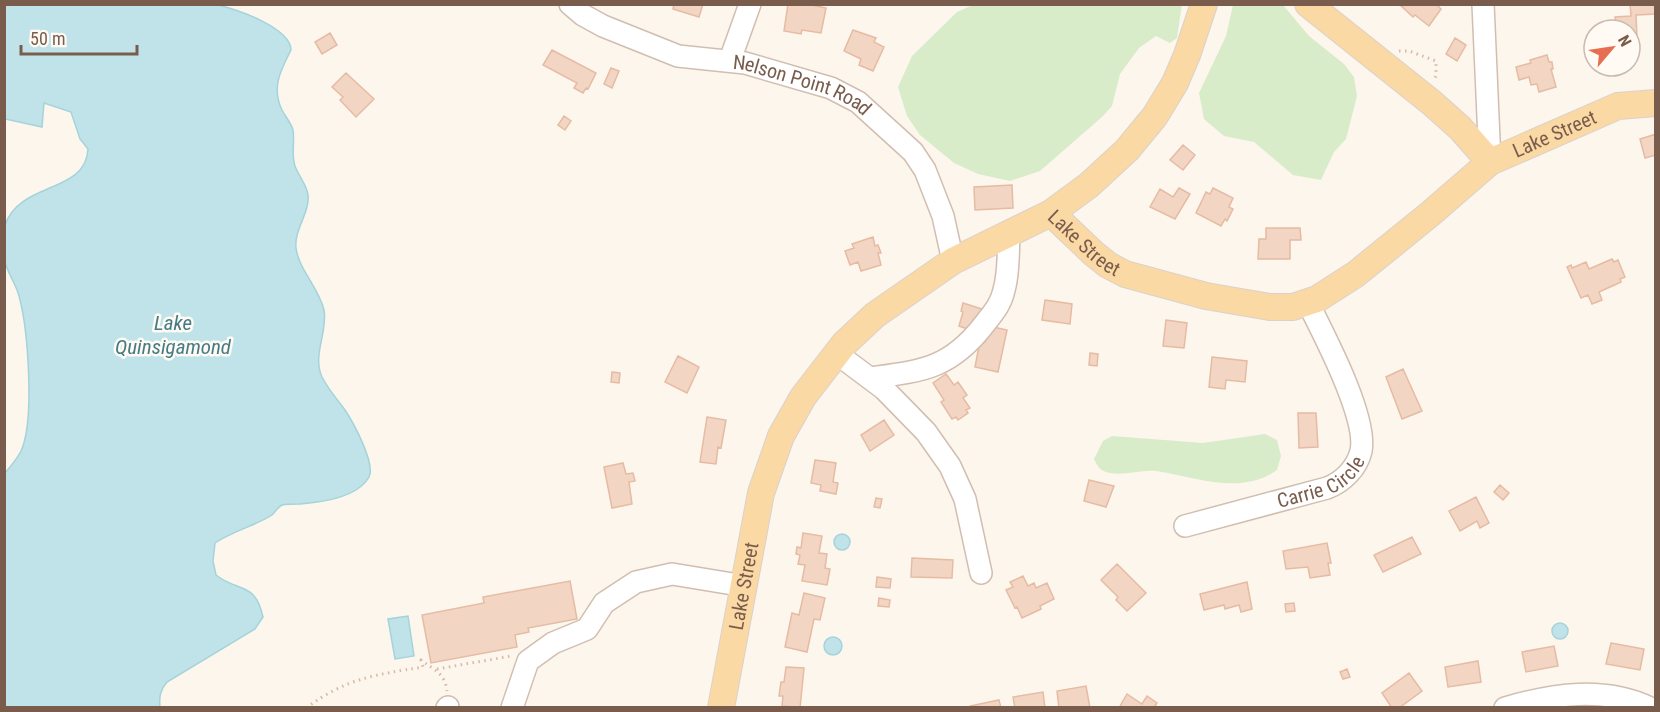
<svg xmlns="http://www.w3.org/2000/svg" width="1660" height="712" font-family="'Roboto Condensed',sans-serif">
	<rect width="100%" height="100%" fill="#fdf6ec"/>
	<!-- green -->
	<path fill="#d8ecc9" d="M 973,5 L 1182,4 L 1177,38 L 1170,43 L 1156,36 L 1139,48 L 1120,74 L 1112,106 L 1102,117 L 1040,171 L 1010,181 L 978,174 L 954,163 L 920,135 L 907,116 L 898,87 L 912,56 L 957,12 Z
		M 1283,5 L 1309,36 L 1344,64 L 1354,77 L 1357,96 L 1346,139 L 1334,152 L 1321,180 L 1293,175 L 1254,142 L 1224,136 L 1204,119 L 1199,93 L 1226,36 L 1233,5 Z
		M 1265,434 L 1277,440 L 1281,456 L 1277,470 C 1241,496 1196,477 1156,471 C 1141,469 1121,477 1106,472 C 1099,470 1097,465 1094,459 L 1103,441 L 1112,436 L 1203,443 Z"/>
	<!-- water -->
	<path fill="#bfe3e8" stroke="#a5d3da" stroke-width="1.5" d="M 5,4 L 217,5 C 235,8 291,28 291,50 C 281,70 271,87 282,110 C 285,116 291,123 293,130 C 295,141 291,154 295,166 C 298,175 307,185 308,195 C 310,213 294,229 296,248 C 299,270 319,288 324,310 C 328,332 312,355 322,377 C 328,389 337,399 345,410 C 353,422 376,464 369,477 C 357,498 322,502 300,504 C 295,504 286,504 282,505 C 278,507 275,512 272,515 C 257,525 233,531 215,543 L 213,561 L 216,575 C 239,593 255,581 263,617 L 255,629 L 167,682 C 160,690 159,697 160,707 L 5,707 L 5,473 C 11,466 17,459 21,451 C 35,420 28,329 19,296 C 16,284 8,274 5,262 C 3,255 4,246 4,239 C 4,234 4,229 5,225 C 20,181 86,194 88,149 L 80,139 L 71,112 L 44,103 L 42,127 L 5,119 Z
		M834 542a8 8 0 1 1 16 0a8 8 0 1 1-16 0Z
		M 408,616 L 414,656 L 395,659 L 388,619 Z
		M1552 631a8 8 0 1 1 16 0a8 8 0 1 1-16 0Z
		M824 646a9 9 0 1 1 18 0a9 9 0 1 1-18 0Z"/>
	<!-- building -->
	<path fill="#f3d5c3" stroke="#e6bba3" stroke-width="1.5" d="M 674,4 L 703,4 L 699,17 L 673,9 Z
		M 788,4 L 807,4 L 826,8 L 821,33 L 802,30 L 801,34 L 784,31 Z
		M 1399,4 L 1436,4 L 1441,9 L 1429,26 L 1415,15 L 1413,17 Z
		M 1630,4 L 1656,4 L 1656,14 L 1636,15 L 1637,37 L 1630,37 L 1630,30 L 1616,30 L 1615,17 L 1631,16 Z
		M 853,30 L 876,38 L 874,42 L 884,47 L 873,71 L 859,65 L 861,59 L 844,51 Z
		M 330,33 L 337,45 L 322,54 L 315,42 Z
		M 1455,38 L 1466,45 L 1457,61 L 1446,54 Z
		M 552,50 L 596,73 L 588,89 L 586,88 L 583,93 L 574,88 L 577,83 L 543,65 Z
		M 1547,55 L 1549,62 L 1552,62 L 1553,69 L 1551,69 L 1556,87 L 1539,92 L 1537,84 L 1531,85 L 1529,77 L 1519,80 L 1516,67 L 1531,63 L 1530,60 Z
		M 611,68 L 619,71 L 612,88 L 604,84 Z
		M 346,73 L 374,99 L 356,117 L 340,100 L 343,97 L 332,87 Z
		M 564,116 L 571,121 L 565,130 L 558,125 Z
		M 1656,134 L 1656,155 L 1645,158 L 1640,139 Z
		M 1183,145 L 1195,155 L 1183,170 L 1170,160 Z
		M 1012,185 L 1013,208 L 975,210 L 974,187 Z
		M 1179,188 L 1190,194 L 1175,219 L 1150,207 L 1160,189 L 1173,197 Z
		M 1213,188 L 1233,198 L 1229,207 L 1233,209 L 1227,221 L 1225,219 L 1221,226 L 1196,213 L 1206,192 L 1210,194 Z
		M 1266,228 L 1300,228 L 1301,240 L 1290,240 L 1290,259 L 1258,259 L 1259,239 L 1266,239 Z
		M 873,237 L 875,246 L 878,245 L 881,253 L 878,253 L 881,265 L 861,271 L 858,262 L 850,265 L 845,251 L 854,248 L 852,244 Z
		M 1612,259 L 1614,262 L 1618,260 L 1625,277 L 1620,279 L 1621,282 L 1599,292 L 1602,300 L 1592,304 L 1588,295 L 1581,298 L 1567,267 L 1571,265 L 1572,268 L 1586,262 L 1589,269 Z
		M 1045,300 L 1072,304 L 1070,324 L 1042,320 Z
		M 963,303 L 982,309 L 978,322 L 973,320 L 970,330 L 959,326 L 963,312 L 961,311 Z
		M 1166,320 L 1187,323 L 1184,348 L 1163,346 Z
		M 989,326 L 1007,330 L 998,372 L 975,367 L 980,341 L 985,342 Z
		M 1090,353 L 1098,354 L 1097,366 L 1089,365 Z
		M 678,356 L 699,367 L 687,393 L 665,382 Z
		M 1212,357 L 1247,361 L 1245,382 L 1226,380 L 1225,389 L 1209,387 Z
		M 1403,369 L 1422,411 L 1402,419 L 1386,377 Z
		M 612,372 L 620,373 L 619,383 L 611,382 Z
		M 946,374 L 954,385 L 958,382 L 967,395 L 963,398 L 970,408 L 966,410 L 968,413 L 958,420 L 956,417 L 952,419 L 941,402 L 944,400 L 933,383 Z
		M 1298,413 L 1316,413 L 1318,447 L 1299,448 Z
		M 707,417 L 726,420 L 721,448 L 718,447 L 716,464 L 700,462 Z
		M 884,420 L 894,435 L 870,451 L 861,435 Z
		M 815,460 L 836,463 L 833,482 L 838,483 L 836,494 L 820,491 L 821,485 L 811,483 Z
		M 623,463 L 626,474 L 633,473 L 635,481 L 629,482 L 632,504 L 612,508 L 604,467 Z
		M 1089,480 L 1114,486 L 1106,507 L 1084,501 Z
		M 1500,485 L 1509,493 L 1503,500 L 1494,492 Z
		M 1476,497 L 1489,523 L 1480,528 L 1477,521 L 1460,531 L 1449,511 Z
		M 876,498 L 882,499 L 880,508 L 874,507 Z
		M 803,533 L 822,536 L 819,553 L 827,554 L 825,568 L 830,569 L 827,585 L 802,581 L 805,565 L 798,564 L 800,555 L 796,554 L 797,547 L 801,548 Z
		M 1412,537 L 1421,554 L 1383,572 L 1374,555 Z
		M 1327,543 L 1331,563 L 1328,563 L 1330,575 L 1310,578 L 1308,567 L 1286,569 L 1283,551 Z
		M 912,558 L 953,560 L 952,578 L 911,577 Z
		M 1117,564 L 1146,593 L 1127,611 L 1116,600 L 1118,597 L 1101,580 Z
		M 1023,576 L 1028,586 L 1034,583 L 1036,588 L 1047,583 L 1054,599 L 1040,606 L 1041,609 L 1022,618 L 1017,607 L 1015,608 L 1006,590 L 1013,587 L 1010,582 Z
		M 877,577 L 891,579 L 890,588 L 876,587 Z
		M 570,581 L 577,619 L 528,628 L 529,632 L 515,635 L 517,647 L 431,663 L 422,615 L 484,603 L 483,597 Z
		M 1247,582 L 1252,609 L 1241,612 L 1239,605 L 1225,609 L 1224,605 L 1204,610 L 1200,594 Z
		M 804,593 L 825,598 L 820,620 L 814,619 L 807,652 L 785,647 L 792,613 L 799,615 Z
		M 879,598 L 890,600 L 889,607 L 878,606 Z
		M 1294,603 L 1295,611 L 1286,612 L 1285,604 Z
		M 1611,643 L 1644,649 L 1640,670 L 1606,664 Z
		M 1554,646 L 1558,666 L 1526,672 L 1522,652 Z
		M 1478,661 L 1481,682 L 1448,687 L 1445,667 Z
		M 786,667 L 804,668 L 800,708 L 782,706 L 783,696 L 779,696 L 781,682 L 784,682 Z
		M 1347,669 L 1350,677 L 1343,679 L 1340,672 Z
		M 1409,673 L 1422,691 L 1399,708 L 1392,708 L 1382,693 Z
		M 1086,686 L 1090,708 L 1059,708 L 1057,691 Z
		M 1043,692 L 1045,708 L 1015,708 L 1013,697 Z
		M 1127,694 L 1142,704 L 1147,696 L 1157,703 L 1154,708 L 1119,708 Z
		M 999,700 L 1001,708 L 970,708 L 970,706 Z"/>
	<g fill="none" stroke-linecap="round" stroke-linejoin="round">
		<!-- minor casing -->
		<g stroke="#d1beb0" stroke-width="24">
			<g id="minor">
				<path id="s1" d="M 570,4 L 583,15 L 603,26 L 678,56 L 745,63 L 831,88 L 858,102 L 913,152 L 925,170 L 943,216 L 953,261"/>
				<path d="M 1483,4 L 1490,162"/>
				<path d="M 730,60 L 750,4"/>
				<path d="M 836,353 L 884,389 L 926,432 L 950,466 L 965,499 L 981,573"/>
				<path d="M 870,378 C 922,371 949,369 983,326 C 992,314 1001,305 1004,290 C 1009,273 1008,253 1009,235"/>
				<path id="s2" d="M 1185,526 L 1327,488 C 1343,482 1357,468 1361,451 C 1368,418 1324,335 1308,303"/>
				<path d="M 447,708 L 448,707"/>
				<path d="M 512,708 L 528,661 L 553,643 L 587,629 L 604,603 L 636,582 L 672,574 L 745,586"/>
				<path d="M 1505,708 C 1553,694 1604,686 1650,708"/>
			</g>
		</g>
		<!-- major casing -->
		<g stroke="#dad1cd" stroke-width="28">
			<g id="major">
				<path d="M 1308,4 L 1432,103 L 1460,128 L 1490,162"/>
				<path id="s3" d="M 1051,213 L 1093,253 L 1108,265 L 1125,274 L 1206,296 L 1270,307 L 1293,307 L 1317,299 L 1356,274 L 1430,214 L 1490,162 L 1618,106 L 1656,103"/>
				<path id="s4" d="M 721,708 L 761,493 L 781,436 L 803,397 L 844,344 L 875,315 L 953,261 L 1051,213 L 1089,185 L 1127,150 L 1155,116 L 1175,83 L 1187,55 L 1204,4"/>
			</g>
		</g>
		<!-- path -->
		<path stroke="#d9b8a5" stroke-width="3" stroke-dasharray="1.5 4.5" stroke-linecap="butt" d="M 1399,51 L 1409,51 L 1436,61 L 1436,76 L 1433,81
			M 437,669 L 511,656
			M 306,708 C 347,678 374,675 423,667 L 421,660 C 434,670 445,673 447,691"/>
		<!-- minor -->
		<use href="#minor" stroke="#fff" stroke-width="21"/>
		<!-- major -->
		<use href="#major" stroke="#fbd9a5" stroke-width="26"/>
	</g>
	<g text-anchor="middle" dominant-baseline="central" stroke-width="5" stroke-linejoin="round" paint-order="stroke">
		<!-- street labels -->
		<g font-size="20" fill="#7a5c4d" stroke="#fffaf3">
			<text stroke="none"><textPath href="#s1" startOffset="249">Nelson Point Road</textPath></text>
			<text stroke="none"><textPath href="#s3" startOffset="585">Lake Street</textPath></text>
			<text stroke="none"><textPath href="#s3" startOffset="45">Lake Street</textPath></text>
			<text stroke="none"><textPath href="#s2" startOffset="144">Carrie Circle</textPath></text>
			<text stroke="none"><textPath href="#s4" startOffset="124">Lake Street</textPath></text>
		</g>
		<!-- water labels -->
		<g font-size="21" font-style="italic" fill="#437c86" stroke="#fffaf3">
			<text x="173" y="323">Lake<tspan x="173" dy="24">Quinsigamond</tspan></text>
		</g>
	</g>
	<!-- border -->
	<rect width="1660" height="712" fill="none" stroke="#7a5c4d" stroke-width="12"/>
	<!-- north arrow -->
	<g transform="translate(1612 48) rotate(61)"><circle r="28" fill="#fffaf3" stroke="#cabbb1" stroke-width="1.5"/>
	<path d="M0-4.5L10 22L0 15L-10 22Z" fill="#e76f51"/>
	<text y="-9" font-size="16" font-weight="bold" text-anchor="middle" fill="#7a5c4d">N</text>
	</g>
	<!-- scale -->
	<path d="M21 45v9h116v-9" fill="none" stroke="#7a5c4d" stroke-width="3"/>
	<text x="30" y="45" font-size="18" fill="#7a5c4d" stroke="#fffaf3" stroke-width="4.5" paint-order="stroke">50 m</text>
</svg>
